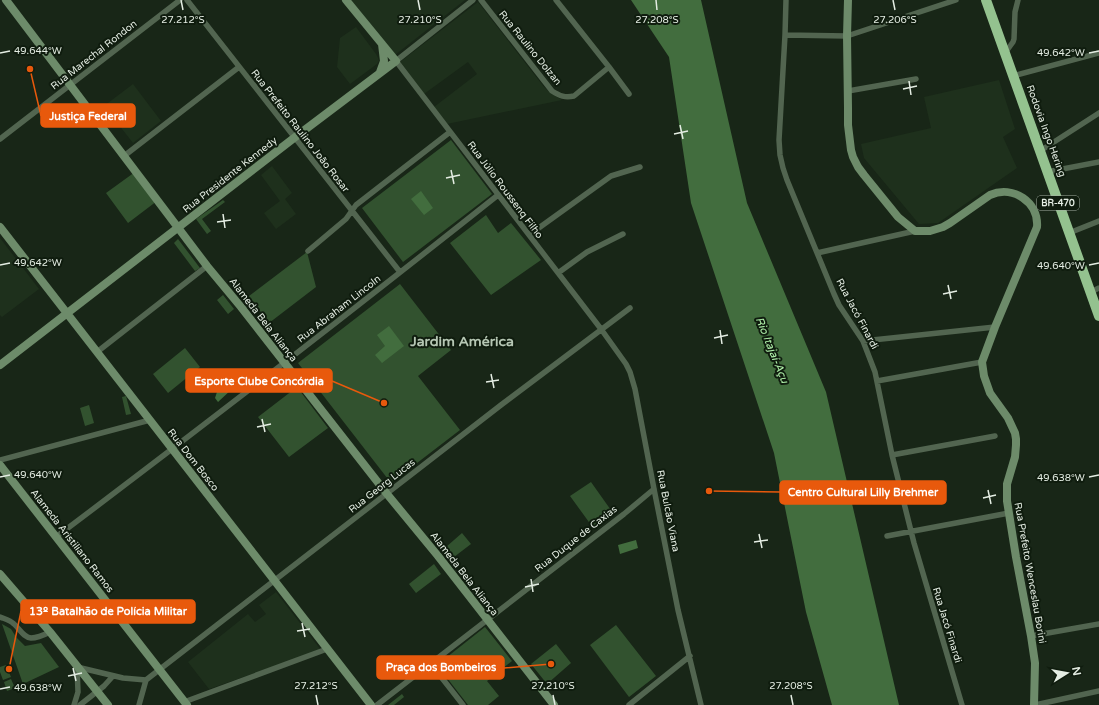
<svg xmlns="http://www.w3.org/2000/svg" width="1099" height="705" font-family="'Varela Round',sans-serif">
	<rect width="100%" height="100%" fill="#182617"/>
	<!-- built -->
	<path fill="#1e301c" d="M 351,0 L 465,0 L 395,55 Z
		M 478,2 L 544,87 L 548,91 L 562,100 L 447,124 L 434,107 L 477,74 L 468,62 L 424,94 L 400,62 Z
		M 356,27 L 376,54 L 378,58 L 379,61 L 377,64 L 350,84 L 337,67 L 340,38 Z
		M 999,80 L 1015,129 L 1003,137 L 1017,168 L 938,223 L 919,224 L 864,158 L 861,144 L 931,128 L 924,97 Z
		M 133,84 L 161,121 L 133,143 L 104,106 Z
		M 272,166 L 292,193 L 285,199 L 296,214 L 276,229 L 264,213 L 280,201 L 261,175 Z
		M 0,238 L 39,289 L 2,317 L 0,315 Z
		M 276,592 L 321,650 L 209,689 L 188,662 L 248,614 L 255,622 L 266,614 L 259,605 Z"/>
	<!-- green -->
	<path fill="#32522f" d="M 451,140 L 492,194 L 403,262 L 362,208 Z
		M 135,172 L 157,201 L 128,223 L 106,193 Z
		M 223,200 L 225,202 L 202,219 L 211,231 L 207,234 L 196,219 Z
		M 486,215 L 498,233 L 511,223 L 541,260 L 491,295 L 450,243 Z
		M 178,239 L 200,268 L 195,271 L 174,243 Z
		M 307,252 L 316,287 L 269,323 L 249,296 Z
		M 400,284 L 451,350 L 418,376 L 460,430 L 391,483 L 298,363 Z
		M 223,295 L 234,309 L 228,314 L 217,300 Z
		M 185,348 L 200,367 L 168,393 L 153,374 Z
		M 297,387 L 328,428 L 289,457 L 258,417 Z
		M 126,396 L 131,414 L 126,415 L 122,397 Z
		M 89,405 L 94,423 L 85,426 L 80,408 Z
		M 591,482 L 613,513 L 594,529 L 570,496 Z
		M 462,533 L 471,544 L 454,557 L 446,547 Z
		M 434,564 L 441,574 L 416,593 L 409,584 Z
		M 2,624 L 11,629 L 16,637 L 25,646 L 41,643 L 59,667 L 23,684 Z
		M 616,625 L 656,676 L 629,697 L 590,645 Z
		M 485,627 L 512,661 L 487,681 L 499,696 L 488,705 L 468,705 L 437,665 Z
		M 556,644 L 571,663 L 547,684 L 531,664 Z
		M 6,665 L 11,677 L 3,680 L 0,672 L 0,667 Z
		M 11,679 L 15,688 L 7,691 L 4,682 Z
		M 402,694 L 404,697 L 394,705 L 388,705 Z"/>
	<!-- water -->
	<path fill="#426d3e" d="M 631,0 L 701,0 L 747,203 L 826,392 L 899,705 L 832,705 L 806,612 L 774,453 L 691,203 L 669,57 Z
		M 421,191 L 433,208 L 424,215 L 411,199 Z
		M 389,326 L 404,346 L 382,363 L 375,355 L 385,346 L 377,335 Z
		M 228,383 L 232,389 L 218,402 L 215,398 L 217,392 Z
		M 636,540 L 638,548 L 620,554 L 618,545 Z"/>
	<g fill="none" stroke-linecap="round" stroke-linejoin="round">
		<!-- street -->
		<path stroke="#526550" stroke-width="5.5" d="M 187,0 L 400,272
			M 473,0 L 396,61 L 601,329 L 626,364 L 630,372 L 635,389 L 654,489 L 678,610 L 701,705
			M 481,0 L 552,91 C 560,96 565,98 574,96 L 609,67
			M 556,0 L 609,67 L 629,94
			M 786,0 L 785,35 L 779,140 L 780,155 L 783,168 L 787,180 L 834,294 L 839,305 L 863,341 L 875,372 L 892,455 L 914,543 L 962,705
			M 785,35 L 847,36 L 956,0
			M 1005,53 L 1013,42 L 1014,39 L 1015,12 L 1018,0
			M 1013,76 L 1099,53
			M 848,91 L 916,79
			M 0,139 L 180,0
			M 1040,151 L 1099,113
			M 124,156 L 239,67
			M 1047,172 L 1099,162
			M 1069,233 L 1099,221
			M 529,235 L 611,176 L 640,167
			M 308,251 L 346,219 L 356,205 L 450,132
			M 817,253 L 915,231
			M 558,273 L 587,252 L 623,234
			M 1091,292 L 1099,288
			M 863,341 L 995,327
			M 97,352 L 207,266
			M 877,381 L 982,362
			M 892,455 L 995,436
			M 0,460 L 150,420
			M 887,536 L 1009,513
			M 56,537 C 205,425 352,311 498,195
			M 0,617 C 5,619 10,620 14,624 C 20,629 23,637 31,638 C 37,638 44,635 50,632
			M 1031,636 L 1099,624
			M 431,664 L 463,705
			M 146,680 L 501,405 L 630,308
			M 184,702 L 327,649
			M 74,705 L 78,692 L 77,667 L 123,678 L 146,680
			M 80,705 L 104,686 L 113,676
			M 139,705 L 146,680
			M 377,705 L 624,514 L 654,489
			M 629,705 L 690,656
			M 1035,705 L 1099,691"/>
		<!-- secondary -->
		<path stroke="#6d8b6a" stroke-width="8" d="M 6,0 L 207,266 L 241,307 L 387,494 L 438,556 L 554,705
			M 848,0 L 847,36 L 848,108 L 848,125 L 851,150 L 853,157 L 858,167 L 864,175 L 898,217 L 915,231 L 930,231 L 943,227 L 950,223 L 990,195 C 1013,185 1039,202 1037,227 L 995,327 L 982,362 L 984,376 L 990,393 L 1008,418 L 1015,433 L 1016,439 L 1016,445 L 1015,457 L 1007,484 L 1007,501 L 1016,557 L 1031,636 L 1035,663 L 1034,705
			M 380,72 L 384,61 L 382,44
			M 0,227 L 371,705
			M 0,365 L 294,138 L 396,61 L 346,0
			M 0,465 L 187,705
			M 0,574 L 50,632 L 108,705"/>
		<!-- highway -->
		<path stroke="#94c28f" stroke-width="10" d="M 986,0 L 1099,316"/>
	</g>
	<!-- ticks -->
	<path fill="none" stroke="#e4ede3" stroke-width="1.5" d="M 181,0 L 183,10M 418,0 L 420,10M 656,0 L 657,10M 893,0 L 895,10M 0,53 L 10,51M 1089,53 L 1099,51M 909,81 L 911,95M 903,89 L 917,86M 680,125 L 683,139M 674,134 L 688,131M 451,170 L 454,184M 446,178 L 460,175M 223,214 L 225,228M 217,222 L 231,220M 0,265 L 10,263M 1089,265 L 1099,263M 948,285 L 951,299M 943,294 L 957,291M 720,330 L 722,344M 714,338 L 728,335M 491,374 L 494,388M 486,382 L 499,380M 262,419 L 265,432M 257,427 L 271,424M 0,477 L 10,475M 1089,477 L 1099,475M 988,490 L 991,504M 983,498 L 996,495M 759,534 L 762,548M 754,542 L 768,540M 531,579 L 533,592M 525,587 L 539,584M 302,623 L 305,637M 297,631 L 310,629M 73,668 L 76,681M 68,676 L 82,673M 0,689 L 10,687M 316,695 L 318,705M 553,695 L 555,705M 791,695 L 793,705"/>
	<g text-anchor="middle" dominant-baseline="central" stroke-width="4" stroke-linejoin="round" paint-order="stroke">
		<!-- shield labels -->
		<rect fill="#0f1c0e" stroke="#a4aea3" stroke-width="1" x="1037" y="196" width="42" height="14" rx="3"/>
		<g font-size="9" font-weight="bold" fill="#e4ede3">
			<text x="1058" y="203">BR-470</text>
		</g>
		<!-- street labels -->
		<g font-size="10" fill="#e4ede3" stroke="#0f1c0e">
			<text transform="translate(530 48) rotate(51)">Rua Raulino Dolzan</text>
			<text transform="translate(94 55) rotate(-38)">Rua Marechal Rondon</text>
			<text transform="translate(300 131) rotate(52)">Rua Prefeito Raulino João Rosar</text>
			<text transform="translate(1046 131) rotate(70)">Rodovia Ingo Hering</text>
			<text transform="translate(230 175) rotate(-38)">Rua Presidente Kennedy</text>
			<text transform="translate(505 190) rotate(53)">Rua Júlio Roussenq Filho</text>
			<text transform="translate(339 309) rotate(-38)">Rua Abraham Lincoln</text>
			<text transform="translate(857 314) rotate(62)">Rua Jacó Finardi</text>
			<text transform="translate(263 320) rotate(52)">Alameda Bela Aliança</text>
			<text transform="translate(193 460) rotate(52)">Rua Dom Bosco</text>
			<text transform="translate(382 486) rotate(-38)">Rua Georg Lucas</text>
			<text transform="translate(668 511) rotate(79)">Rua Bulcão Viana</text>
			<text transform="translate(576 539) rotate(-38)">Rua Duque de Caxias</text>
			<text transform="translate(72 541) rotate(52)">Alameda Aristiliano Ramos</text>
			<text transform="translate(1030 573) rotate(80)">Rua Prefeito Wenceslau Borini</text>
			<text transform="translate(464 574) rotate(52)">Alameda Bela Aliança</text>
			<text transform="translate(947 625) rotate(73)">Rua Jacó Finardi</text>
		</g>
		<!-- water labels -->
		<g font-size="11" font-style="italic" fill="#b2f4ac" stroke="#0f1c0e">
			<text transform="translate(772 350) rotate(68)">Rio Itajaí-Açu</text>
		</g>
		<!-- district labels -->
		<g font-size="14" font-weight="bold" fill="#b6c7b4" stroke="#0f1c0e">
			<text x="462" y="341">Jardim América</text>
		</g>
	</g>
	<g font-size="10" text-anchor="middle" fill="#e4ede3" stroke="#0f1c0e" stroke-width="4" stroke-linejoin="round" paint-order="stroke">
		<text x="183" y="23">27.212°S</text>
		<text x="420" y="23">27.210°S</text>
		<text x="657" y="23">27.208°S</text>
		<text x="895" y="23">27.206°S</text>
		<text x="38" y="54">49.644°W</text>
		<text x="1061" y="56">49.642°W</text>
		<text x="38" y="266">49.642°W</text>
		<text x="1061" y="269">49.640°W</text>
		<text x="38" y="478">49.640°W</text>
		<text x="1061" y="481">49.638°W</text>
		<text x="316" y="689">27.212°S</text>
		<text x="553" y="689">27.210°S</text>
		<text x="791" y="689">27.208°S</text>
		<text x="38" y="691">49.638°W</text>
	</g>
	<!-- callouts -->
	<path fill="none" stroke="#e8590c" stroke-width="1.5" d="M30 69L41 116M384 403L332 381M709 491L780 492M9 669L21 611M551 664L504 668"/>
	<g fill="#e8590c" stroke="#0f1c0e" stroke-width="1.5">
		<circle cx="30" cy="69" r="4"/>
		<circle cx="384" cy="403" r="4"/>
		<circle cx="709" cy="491" r="4"/>
		<circle cx="9" cy="669" r="4"/>
		<circle cx="551" cy="664" r="4"/>
	</g>
	<g fill="#e8590c" stroke="#e8590c" stroke-width="1.5">
		<rect x="41" y="104" width="94" height="23" rx="4"/>
		<rect x="186" y="369" width="146" height="23" rx="4"/>
		<rect x="780" y="481" width="166" height="23" rx="4"/>
		<rect x="21" y="600" width="174" height="23" rx="4"/>
		<rect x="377" y="656" width="127" height="23" rx="4"/>
	</g>
	<g font-size="11" text-anchor="middle" font-weight="bold" fill="#fff">
		<text x="88" y="120">Justiça Federal</text>
		<text x="259" y="385">Esporte Clube Concórdia</text>
		<text x="863" y="496">Centro Cultural Lilly Brehmer</text>
		<text x="108" y="615">13º Batalhão de Polícia Militar</text>
		<text x="441" y="671">Praça dos Bombeiros</text>
	</g>
	<!-- north arrow -->
	<g transform="translate(1067 673) rotate(79)" stroke="#0f1c0e" stroke-width="3" paint-order="stroke">
	<path d="M0-3L7 15L0 10L-7 15Z" fill="#e4ede3"/>
	<text y="-6" font-size="11" font-weight="bold" text-anchor="middle" fill="#e4ede3">N</text>
	</g>
</svg>
